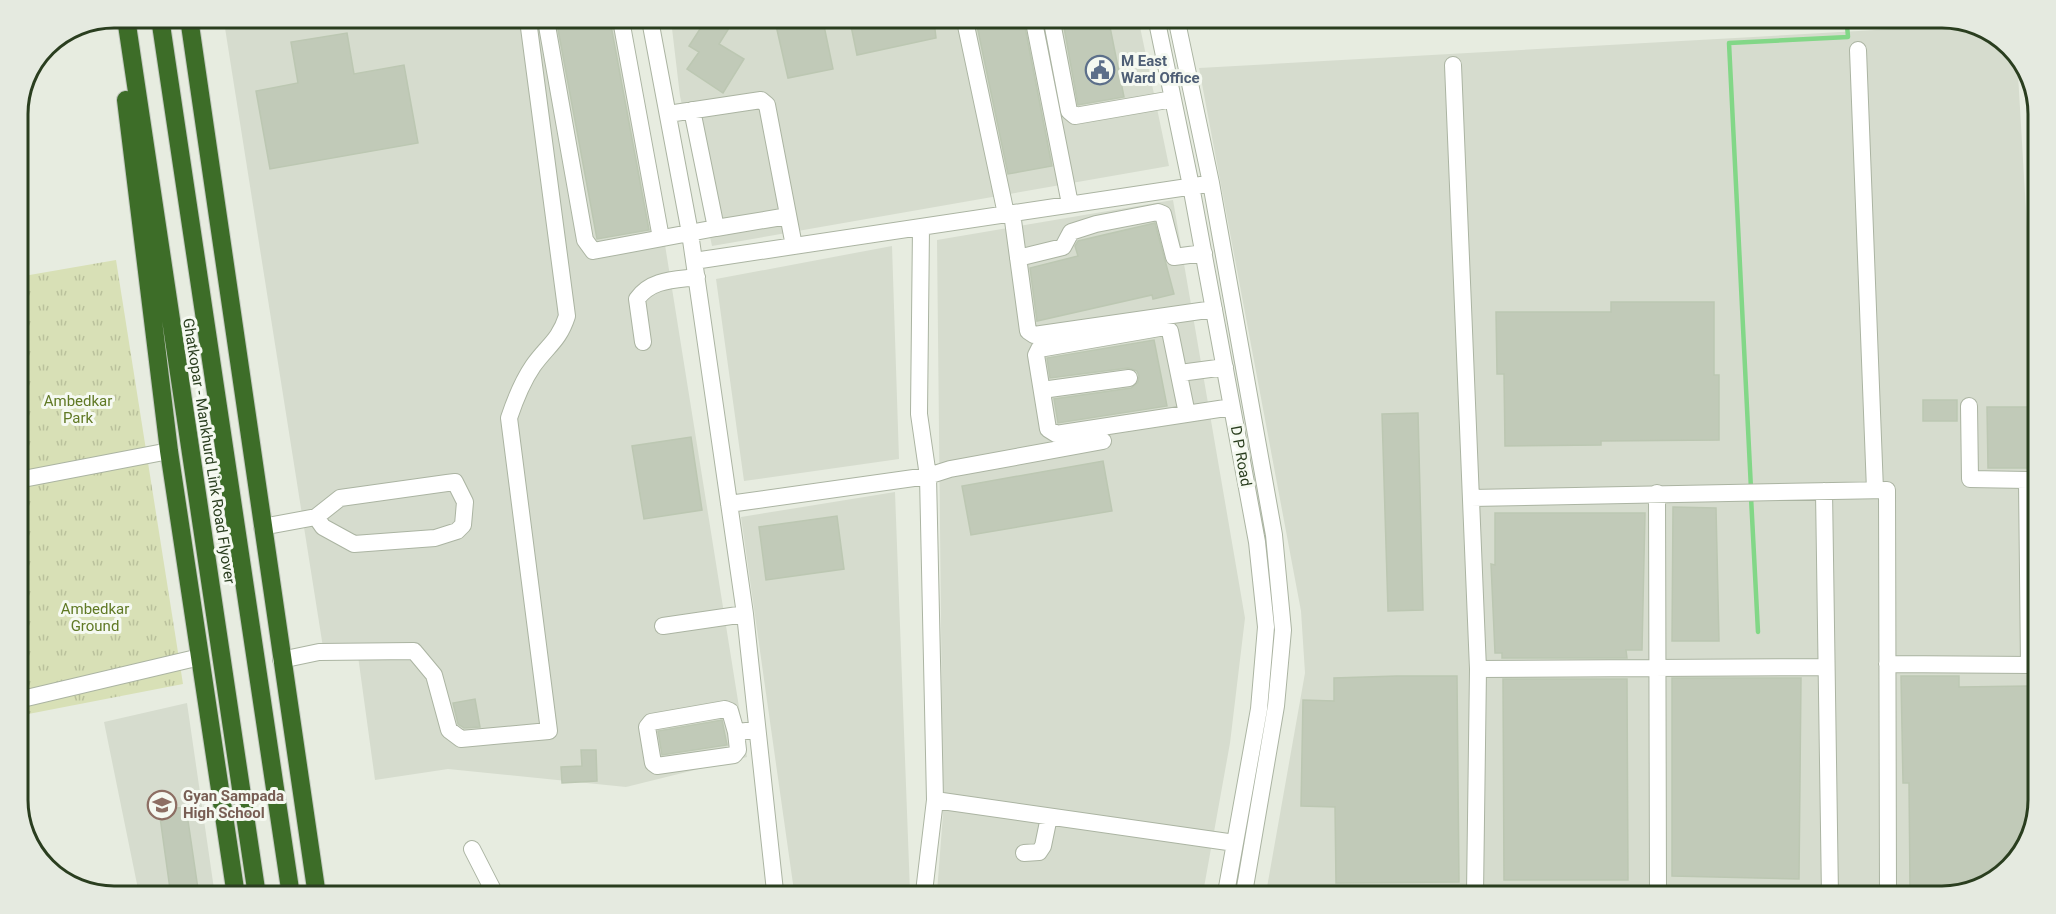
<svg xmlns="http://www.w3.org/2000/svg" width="2056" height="914" font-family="Roboto,sans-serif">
	<defs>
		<pattern id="park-tufts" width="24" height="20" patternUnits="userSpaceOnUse" patternTransform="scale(1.5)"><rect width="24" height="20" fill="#d8e0b6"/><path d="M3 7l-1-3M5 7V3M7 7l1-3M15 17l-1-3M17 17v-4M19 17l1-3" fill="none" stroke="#bac19c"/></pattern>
	</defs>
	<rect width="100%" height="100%" fill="#e7ece0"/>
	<!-- built -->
	<path fill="#d6dcce" d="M 270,19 L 629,20 L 747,757 L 626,787 L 448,769 L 375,780 L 358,656 L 325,660 L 225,28 Z
		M 671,20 L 1139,22 L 1169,166 L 712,246 L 680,96 Z
		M 1965,25 L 1979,25 L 2017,57 L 2035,365 L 2031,837 L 1996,880 L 1942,896 L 1266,893 L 1305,673 L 1301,611 L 1199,68 Z
		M 1173,200 L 1245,618 L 1230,743 L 1203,893 L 937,892 L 943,814 L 937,240 Z
		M 892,246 L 899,459 L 744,481 L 716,279 Z
		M 895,492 L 910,892 L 794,891 L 741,517 Z
		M 187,703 L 214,889 L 138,889 L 104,722 Z"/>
	<!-- park -->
	<path fill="url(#park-tufts)" d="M 116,260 L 183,684 L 18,716 L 18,277 Z"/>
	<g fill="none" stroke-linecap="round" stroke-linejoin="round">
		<!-- stream -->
		<path stroke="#82d787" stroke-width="4.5" d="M 1751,489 L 1729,43 L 1848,37 L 1847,25
			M 1751,497 L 1758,632"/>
	</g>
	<!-- building -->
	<path fill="#c1cab8" stroke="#bcc7b2" stroke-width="1.5" d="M 578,20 L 610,20 L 649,230 L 597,239 L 557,24 Z
		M 688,20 L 734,20 L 719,44 L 744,59 L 723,93 L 687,69 L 699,52 L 689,46 L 700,29 Z
		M 775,21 L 823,21 L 833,69 L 788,78 Z
		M 850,21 L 934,21 L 936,38 L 857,55 Z
		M 976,21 L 1024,22 L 1052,166 L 1008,174 Z
		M 1063,22 L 1109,22 L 1124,97 L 1078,105 Z
		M 347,33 L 354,74 L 404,65 L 418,143 L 270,169 L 256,91 L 298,83 L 291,42 Z
		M 1155,223 L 1174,294 L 1153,299 L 1152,295 L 1037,321 L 1030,268 L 1078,256 L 1075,246 L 1078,241 Z
		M 1611,302 L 1714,302 L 1714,375 L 1719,375 L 1719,440 L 1601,441 L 1601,445 L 1505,446 L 1504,374 L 1497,374 L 1496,312 L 1611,312 Z
		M 1154,340 L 1167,406 L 1058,423 L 1054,399 L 1131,388 L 1138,382 L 1139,376 L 1137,371 L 1128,368 L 1050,378 L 1047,358 Z
		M 1923,400 L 1957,400 L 1957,421 L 1923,421 Z
		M 1987,407 L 2035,407 L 2034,468 L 1988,468 Z
		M 1418,413 L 1423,610 L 1388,611 L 1382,414 Z
		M 691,437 L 702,510 L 644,519 L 632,446 Z
		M 1103,461 L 1112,511 L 971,535 L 962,486 Z
		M 1673,507 L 1716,508 L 1719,641 L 1672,641 Z
		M 1495,513 L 1645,513 L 1642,650 L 1626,650 L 1627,658 L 1502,658 L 1502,653 L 1495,653 L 1491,564 L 1495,565 Z
		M 837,516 L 844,569 L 766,580 L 759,527 Z
		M 1397,676 L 1457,676 L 1459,882 L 1336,883 L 1335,807 L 1301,806 L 1303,700 L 1334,701 L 1334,678 Z
		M 1901,676 L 1959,676 L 1959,687 L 2029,686 L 2031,837 L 1996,880 L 1973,886 L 1910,887 L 1909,783 L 1903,783 Z
		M 1672,678 L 1801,678 L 1799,879 L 1672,876 Z
		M 1503,679 L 1627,679 L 1628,880 L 1504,880 Z
		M 475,699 L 480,727 L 464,728 L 458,724 L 453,703 Z
		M 722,720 L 727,745 L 662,755 L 658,731 Z
		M 581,750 L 596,750 L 597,781 L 562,783 L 561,767 L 582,766 Z
		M 186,807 L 198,889 L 170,889 L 159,810 Z"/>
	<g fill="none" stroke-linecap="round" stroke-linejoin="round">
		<!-- minor casing -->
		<g stroke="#abb4a2" stroke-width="18">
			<path id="minor" d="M 546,20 L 585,240 L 593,251 L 716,228
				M 621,20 L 661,238
				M 650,20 L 690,233 L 745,614 L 775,891
				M 965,21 L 1006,214
				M 1034,22 L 1070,204
				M 1052,22 L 1069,111 L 1075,116 L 1173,99
				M 1157,22 L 1191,186 L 1257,542 L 1266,627 L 1259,709 L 1226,893
				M 1177,22 L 1211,183 L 1274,535 L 1283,630 L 1276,706 L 1244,893
				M 1858,50 L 1875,490
				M 1453,65 L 1478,669 L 1475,894
				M 692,110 L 716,228 L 788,216
				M 668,114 L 761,100 L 767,105 L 794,246
				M 1012,213 L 1028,331 L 1034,335 L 1214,309
				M 921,227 L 919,414 L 928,476 L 935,800 L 924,892
				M 1018,258 L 1063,247 L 1071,232 L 1096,224 L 1158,212 L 1163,214 L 1174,257 L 1204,253
				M 694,261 L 1201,185
				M 643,342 L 637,299 C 651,279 675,280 697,277
				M 1180,373 L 1225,367
				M 1042,390 L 1129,378
				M 1969,406 L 1970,479 L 2027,480 L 2029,665
				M 1187,414 L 1170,331 L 1165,327 L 1039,349 L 1036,355 L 1048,429 L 1056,434 L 1232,407
				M 18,480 L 169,451
				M 1824,491 L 1830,896
				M 1657,493 L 1658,895
				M 1471,498 L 1887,490 L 1888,896
				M 729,504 L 928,476 L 950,469 L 1103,441
				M 262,527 L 316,517 L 340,498 L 447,483 L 455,482 L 465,502 L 463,525 L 457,531 L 435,538 L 354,544 L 323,527 L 316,517
				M 663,626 L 745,614
				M 281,660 L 319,652 L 414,651 L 434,675 L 449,730 L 461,739 L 549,731 L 509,418 C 515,400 522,382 533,366 C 547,346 559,341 567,316 L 528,20
				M 1887,664 L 2032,665
				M 1478,669 L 1826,667
				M 18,700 L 200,657
				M 736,732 L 730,711 L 725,709 L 651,722 L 647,727 L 653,763 L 657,766 L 734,755 L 738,750 L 736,732 L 757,730
				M 935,800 L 1235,843
				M 472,849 L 493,890
				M 1024,853 L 1039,852 L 1043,846 L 1049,817"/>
		</g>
		<!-- highway casing -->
		<g stroke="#c3c9c0" stroke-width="20">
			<path id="highway" d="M 126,18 L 256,889
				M 160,18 L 290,889
				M 189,18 L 316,889
				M 126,100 L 169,451 L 235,889"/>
		</g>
		<!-- minor -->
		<use href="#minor" stroke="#fff" stroke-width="16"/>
		<!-- highway -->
		<use href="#highway" stroke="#3d6d28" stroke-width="18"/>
	</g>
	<!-- icons -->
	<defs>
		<g id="civic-ring" transform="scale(1.5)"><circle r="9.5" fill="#f5f9f1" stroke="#5c6f8a" stroke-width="1.5"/><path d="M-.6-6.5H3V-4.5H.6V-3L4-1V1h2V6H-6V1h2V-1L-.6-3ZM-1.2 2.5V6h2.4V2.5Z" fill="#5c6f8a"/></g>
		<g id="school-ring" transform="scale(1.5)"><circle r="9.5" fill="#f5f9f1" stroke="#8d6e63" stroke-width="1.5"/><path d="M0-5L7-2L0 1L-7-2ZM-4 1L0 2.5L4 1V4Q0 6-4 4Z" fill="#8d6e63"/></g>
	</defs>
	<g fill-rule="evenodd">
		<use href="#civic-ring" x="1100" y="70"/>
		<use href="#school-ring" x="162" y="805"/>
	</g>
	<g text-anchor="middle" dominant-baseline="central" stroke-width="6" stroke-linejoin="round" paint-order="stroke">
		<!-- service labels -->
		<g font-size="15" font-weight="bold" fill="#4e5e75" stroke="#f5f9f1" text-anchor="start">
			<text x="1121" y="61">M East<tspan x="1121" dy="17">Ward Office</tspan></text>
		</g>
		<!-- park labels -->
		<g font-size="15" fill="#607925" stroke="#f5f9f1">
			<text x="78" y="401">Ambedkar<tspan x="78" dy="17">Park</tspan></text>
			<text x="95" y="609">Ambedkar<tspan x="95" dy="17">Ground</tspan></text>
		</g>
		<!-- street labels -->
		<g font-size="15" fill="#2a3e1f" stroke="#f5f9f1">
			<text transform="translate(209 451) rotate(81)">Ghatkopar - Mankhurd Link Road Flyover</text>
			<text transform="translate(1241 456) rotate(80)">D P Road</text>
		</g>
		<!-- education labels -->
		<g font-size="15" font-weight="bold" fill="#785e54" stroke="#f5f9f1" text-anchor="start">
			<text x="183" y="796">Gyan Sampada<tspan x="183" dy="17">High School</tspan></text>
		</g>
	</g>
	<!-- crop -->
	<path d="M0 0H2056V914H0ZM114 28H1942A86 86 0 0 1 2028 114V800A86 86 0 0 1 1942 886H114A86 86 0 0 1 28 800V114A86 86 0 0 1 114 28Z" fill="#e5eae0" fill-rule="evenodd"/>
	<path fill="none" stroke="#2a3e1f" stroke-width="3" d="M114 28H1942A86 86 0 0 1 2028 114V800A86 86 0 0 1 1942 886H114A86 86 0 0 1 28 800V114A86 86 0 0 1 114 28Z"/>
</svg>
